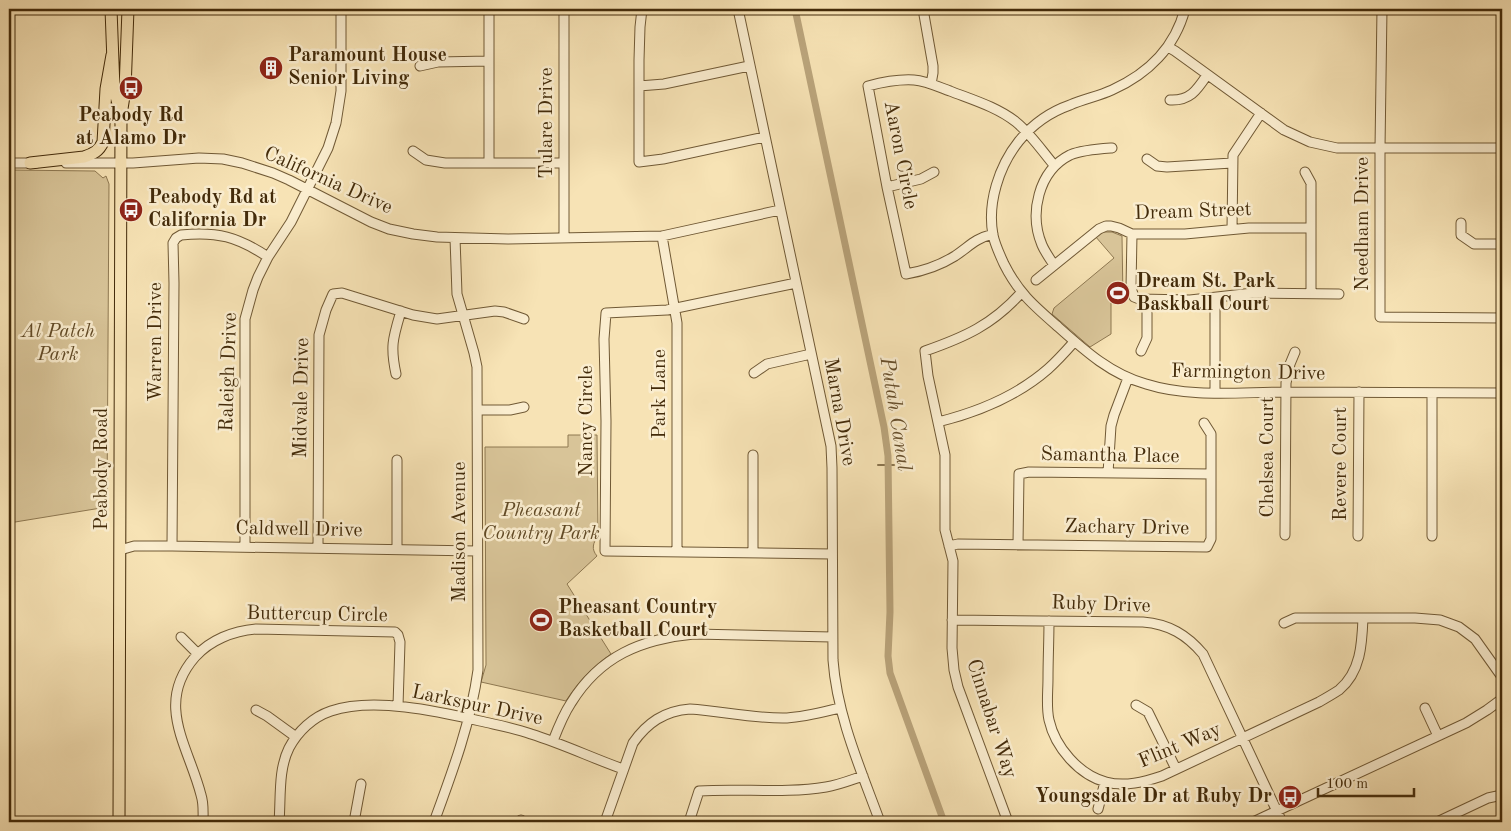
<svg xmlns="http://www.w3.org/2000/svg" width="1511" height="831" font-family="'Old Standard TT',serif">
	<rect width="100%" height="100%" fill="#f7e3b5"/>
	<filter id="stains"><feTurbulence type="fractalNoise" baseFrequency=".004" numOctaves="4"/><feColorMatrix values="0 0 0 0 .2 0 0 0 0 .09 0 0 0 0 .02 0 0 0 .5 -.17"/></filter>
	<radialGradient id="worn" r=".72"><stop offset=".6" stop-color="#630" stop-opacity="0"/><stop offset="1" stop-color="#630" stop-opacity=".3"/></radialGradient>
	<!-- green -->
	<path fill="#d8c498" stroke="#8e7851" d="M 9,170 L 95,171 L 103,178 L 106,176 L 109,184 L 107,503 L 101,508 L 9,523 Z
		M 1104,232 L 1112,232 L 1122,236 L 1123,300 L 1117,300 L 1111,303 L 1111,334 L 1090,347 L 1052,314 L 1054,308 L 1114,258 L 1095,236 Z
		M 568,435 L 597,435 L 598,536 C 593,543 591,549 597,556 L 567,584 L 611,654 C 592,667 578,682 566,701 L 481,682 L 486,665 L 485,447 L 568,447 Z"/>
	<g fill="none" stroke-linecap="round" stroke-linejoin="round">
		<!-- stream -->
		<path stroke="#8a744e" stroke-width="2" d="M 878,465 L 894,465"/>
		<!-- canal -->
		<path stroke="#baa47b" stroke-width="7" d="M 795,9 L 884,427 L 888,456 L 890,612 L 888,656 L 890,673 L 944,822"/>
		<!-- minor casing -->
		<g stroke="#705935" stroke-width="11">
			<path id="minor" d="M 489,9 L 489,162
				M 564,9 L 564,237
				M 642,9 L 640,27 L 639,60 L 639,162 L 663,159 L 765,137
				M 738,9 L 831,446 L 832,468 L 833,660 C 837,716 861,770 880,822
				M 923,9 L 933,66 L 933,73 L 931,84
				M 1185,9 C 1175,47 1148,74 1112,90 C 1099,96 1084,99 1070,105 C 1050,112 1032,125 1019,141 C 999,166 987,203 993,235 C 995,245 1000,255 1004,264 C 1018,292 1033,305 1056,325 C 1084,350 1110,374 1146,384 C 1190,398 1240,392 1285,392 C 1358,392 1430,393 1502,393
				M 1382,9 L 1380,148 L 1380,317 L 1502,318
				M 1168,47 L 1175,51 L 1284,130 L 1310,142 L 1337,148 L 1502,148
				M 420,66 L 438,62 L 489,61
				M 639,86 L 664,84 L 749,66
				M 1170,100 C 1190,101 1197,90 1207,75
				M 413,151 L 426,160 L 445,163 L 564,163
				M 1147,159 L 1157,166 L 1167,167 L 1232,163
				M 9,163 L 36,163
				M 66,163 L 133,163 L 199,158 L 223,159 L 242,163 L 273,173 L 289,180 L 371,222 L 389,229 L 413,234 L 437,237 L 508,239 L 662,236 L 780,210
				M 1305,172 L 1311,183 L 1311,293
				M 887,187 L 921,179 L 934,172
				M 1461,223 L 1461,235 L 1474,244 L 1502,244
				M 1232,229 L 1233,155 L 1261,113
				M 993,234 C 974,239 970,246 955,256 C 939,266 924,271 906,274 L 887,187 L 868,86 C 883,82 898,79 914,80 C 926,81 939,87 950,91 C 973,100 997,107 1016,122 C 1031,134 1042,151 1054,165
				M 1132,234 L 1131,288 L 1134,297 L 1139,299 L 1190,300 L 1253,293 L 1339,294
				M 662,236 L 677,323 L 677,552
				M 1054,265 C 1050,259 1045,252 1042,245 C 1029,214 1038,171 1070,155 C 1082,150 1098,149 1112,148
				M 1036,280 L 1099,229 L 1106,226 L 1111,226 L 1119,228 L 1132,234 L 1185,234 L 1249,228 L 1311,228
				M 796,283 L 667,310 L 606,313 L 604,339 L 606,421 L 605,551 L 832,554
				M 1215,298 L 1215,392
				M 1141,351 L 1147,338 L 1147,300
				M 754,373 L 767,364 L 811,354
				M 396,374 C 390,346 393,338 401,311
				M 477,410 L 510,410 L 524,407
				M 938,422 C 978,412 1016,397 1048,369 C 1057,361 1066,351 1074,342
				M 753,455 L 753,553
				M 397,460 L 397,549
				M 1108,473 L 1111,426 L 1114,415 L 1128,378
				M 1285,535 L 1286,383 L 1290,364 L 1295,352
				M 1358,536 L 1359,392
				M 1432,536 L 1432,393
				M 1018,545 L 1019,474 L 1029,472 L 1211,474
				M 172,546 L 174,283 L 173,243 L 176,238 L 181,235 C 217,231 238,237 268,257
				M 949,546 L 958,544 L 1207,547 L 1211,539 L 1211,434 L 1204,423
				M 245,547 L 245,319 L 253,290 L 258,277 L 268,257 L 291,222 L 328,148 L 336,123 L 341,91 L 341,9
				M 318,548 L 319,335 L 326,310 L 333,294 L 342,293 L 413,315 L 437,319 L 495,311 L 504,312 L 524,319
				M 120,550 L 134,546 L 172,546 L 477,551
				M 952,620 L 1143,622 C 1169,624 1187,635 1203,654 L 1282,822
				M 1049,621 C 1049,640 1048,659 1048,678 C 1048,692 1046,707 1049,720 C 1055,747 1079,775 1106,782 C 1125,787 1144,782 1162,776 L 1319,702 C 1326,698 1333,694 1339,690 C 1361,672 1362,643 1363,618
				M 1284,623 L 1295,618 L 1415,618 L 1440,620 L 1459,627 L 1475,639 L 1502,677
				M 181,637 L 198,654
				M 1136,705 L 1148,712 L 1176,769
				M 1425,708 L 1438,736
				M 256,710 L 267,716 L 296,737
				M 553,741 C 558,728 563,715 571,703 C 600,656 641,639 694,634 L 832,637
				M 1098,809 L 1105,782
				M 203,822 C 203,813 204,804 201,795 C 189,747 154,704 195,657 C 210,640 233,631 256,629 L 395,632 L 398,635 L 400,642 L 398,706
				M 279,822 C 281,798 278,770 289,748 C 298,731 313,717 331,711 C 373,697 437,711 480,721 C 497,725 515,728 531,734 C 563,744 592,758 623,769
				M 354,822 L 361,784
				M 434,822 C 452,773 471,722 478,670 L 477,367 L 474,353 L 457,294 L 455,238
				M 521,822 L 521,820
				M 605,822 L 633,743 C 647,723 664,711 690,709 C 722,711 754,719 787,718 C 805,717 823,712 840,708
				M 689,822 L 699,791 C 741,788 784,794 826,787 C 839,785 851,780 863,776
				M 1008,822 L 958,687 L 954,670 L 952,648 L 953,561 L 945,530 L 945,455 L 928,376 L 925,351 C 965,337 992,325 1021,293
				M 1253,822 L 1466,723 L 1487,710 L 1502,699
				M 1437,822 L 1488,798 L 1502,795"/>
		</g>
		<!-- major casing -->
		<g stroke="#432b0a" stroke-width="13">
			<path id="major" d="M 111,9 L 114,89 L 120,111
				M 30,163 L 84,157 C 93,154 99,151 103,142 L 106,89 L 112,55
				M 119,822 L 121,115 L 125,90 L 128,9"/>
		</g>
		<!-- minor -->
		<use href="#minor" stroke="#faedcf" stroke-width="9"/>
		<!-- major -->
		<use href="#major" stroke="#f7e3b5" stroke-width="11"/>
	</g>
	<!-- icons -->
	<defs>
		<g id="building-disc" transform="scale(1.25)"><circle r="9.5" fill="#8f2418" stroke="#faedcf"/><path d="M-4-6H4V6H1V3H-1V6H-4ZM-2.5-4.3h1.7v1.8h-1.7ZM.8-4.3h1.7v1.8H.8ZM-2.5-1h1.7V.8h-1.7ZM.8-1h1.7V.8H.8Z" fill="#fff"/></g>
		<g id="bus-disc" transform="scale(1.25)"><circle r="9.5" fill="#8f2418" stroke="#faedcf"/><path d="M-5-6H5V4H4V6H2V4H-2V6H-4V4H-5ZM-3.5-4V0h7V-4ZM-3.5 1.2v1.5H-2V1.2ZM2 1.2v1.5H3.5V1.2Z" fill="#fff"/></g>
		<g id="stadium-disc" transform="scale(1.25)"><circle r="9.5" fill="#8f2418" stroke="#faedcf"/><path d="M0-5a6.5 5 0 1 0 0 10a6.5 5 0 1 0 0-10ZM-3.5-1.8h7v3.6h-7Z" fill="#fff"/></g>
	</defs>
	<g fill-rule="evenodd">
		<use href="#building-disc" x="271" y="68"/>
		<use href="#bus-disc" x="131" y="88"/>
		<use href="#bus-disc" x="131" y="210"/>
		<use href="#stadium-disc" x="1118" y="293"/>
		<use href="#stadium-disc" x="541" y="620"/>
		<use href="#bus-disc" x="1290" y="797"/>
	</g>
	<g text-anchor="middle" dominant-baseline="central" stroke-width="5" stroke-linejoin="round" paint-order="stroke">
		<!-- poi labels -->
		<g font-size="20" font-weight="bold" fill="#432b0a" stroke="#faedcf" text-anchor="start">
			<text x="288" y="56">Paramount House<tspan x="288" dy="23">Senior Living</tspan></text>
			<text x="131" y="116" text-anchor="middle">Peabody Rd<tspan x="131" dy="23">at Alamo Dr</tspan></text>
			<text x="148" y="198">Peabody Rd at<tspan x="148" dy="23">California Dr</tspan></text>
			<text x="1136" y="282">Dream St. Park<tspan x="1136" dy="23">Baskball Court</tspan></text>
			<text x="558" y="608">Pheasant Country<tspan x="558" dy="23">Basketball Court</tspan></text>
			<text x="1272" y="797" text-anchor="end">Youngsdale Dr at Ruby Dr</text>
		</g>
		<!-- street labels -->
		<g font-size="20" fill="#432b0a" stroke="#faedcf">
			<text transform="translate(547 123) rotate(-90)">Tulare Drive</text>
			<text transform="translate(900 155) rotate(79)">Aaron Circle</text>
			<text transform="translate(328 181) rotate(24)">California Drive</text>
			<text transform="translate(1193 212) rotate(-2)">Dream Street</text>
			<text transform="translate(1363 224) rotate(-90)">Needham Drive</text>
			<text transform="translate(156 342) rotate(-90)">Warren Drive</text>
			<text transform="translate(229 372) rotate(-88)">Raleigh Drive</text>
			<text transform="translate(1248 373) rotate(1)">Farmington Drive</text>
			<text transform="translate(660 394) rotate(-90)">Park Lane</text>
			<text transform="translate(302 398) rotate(-89)">Midvale Drive</text>
			<text transform="translate(839 412) rotate(80)">Marna Drive</text>
			<text transform="translate(587 421) rotate(-90)">Nancy Circle</text>
			<text transform="translate(1110 456) rotate(1)">Samantha Place</text>
			<text transform="translate(1268 457) rotate(-90)">Chelsea Court</text>
			<text transform="translate(1341 464) rotate(-90)">Revere Court</text>
			<text transform="translate(102 469) rotate(-90)">Peabody Road</text>
			<text transform="translate(1127 528) rotate(1)">Zachary Drive</text>
			<text transform="translate(299 530) rotate(1)">Caldwell Drive</text>
			<text transform="translate(460 532) rotate(-90)">Madison Avenue</text>
			<text transform="translate(1101 605) rotate(2)">Ruby Drive</text>
			<text transform="translate(317 615) rotate(1)">Buttercup Circle</text>
			<text transform="translate(477 706) rotate(12)">Larkspur Drive</text>
			<text transform="translate(991 719) rotate(72)">Cinnabar Way</text>
			<text transform="translate(1180 746) rotate(-23)">Flint Way</text>
		</g>
		<!-- park labels -->
		<g font-size="20" font-style="italic" fill="#614a26" stroke="#faedcf">
			<text x="58" y="332">Al Patch<tspan x="58" dy="23">Park</tspan></text>
			<text x="541" y="511">Pheasant<tspan x="541" dy="23">Country Park</tspan></text>
		</g>
		<!-- water labels -->
		<g font-size="21" font-style="italic" fill="#674f2c" stroke="#faedcf">
			<text transform="translate(895 414) rotate(81)">Putah Canal</text>
		</g>
	</g>
	<!-- margin -->
	<rect width="1511" height="831" fill="none" stroke="#f7e3b5" stroke-width="30"/>
	<rect x="10" y="10" width="1491" height="811" fill="none" stroke="#432b0a" stroke-width="2.5"/>
	<rect x="15" y="15" width="1481" height="801" fill="none" stroke="#432b0a"/>
	<!-- scale -->
	<path d="M1318 788v8h96v-8" fill="none" stroke="#432b0a" stroke-width="2.5"/>
	<text x="1326" y="788" font-size="15" fill="#432b0a" stroke="#faedcf" stroke-width="4" paint-order="stroke">100 m</text>
	<rect width="100%" height="100%" filter="url(#stains)"/>
	<rect width="100%" height="100%" fill="url(#worn)"/>
</svg>
